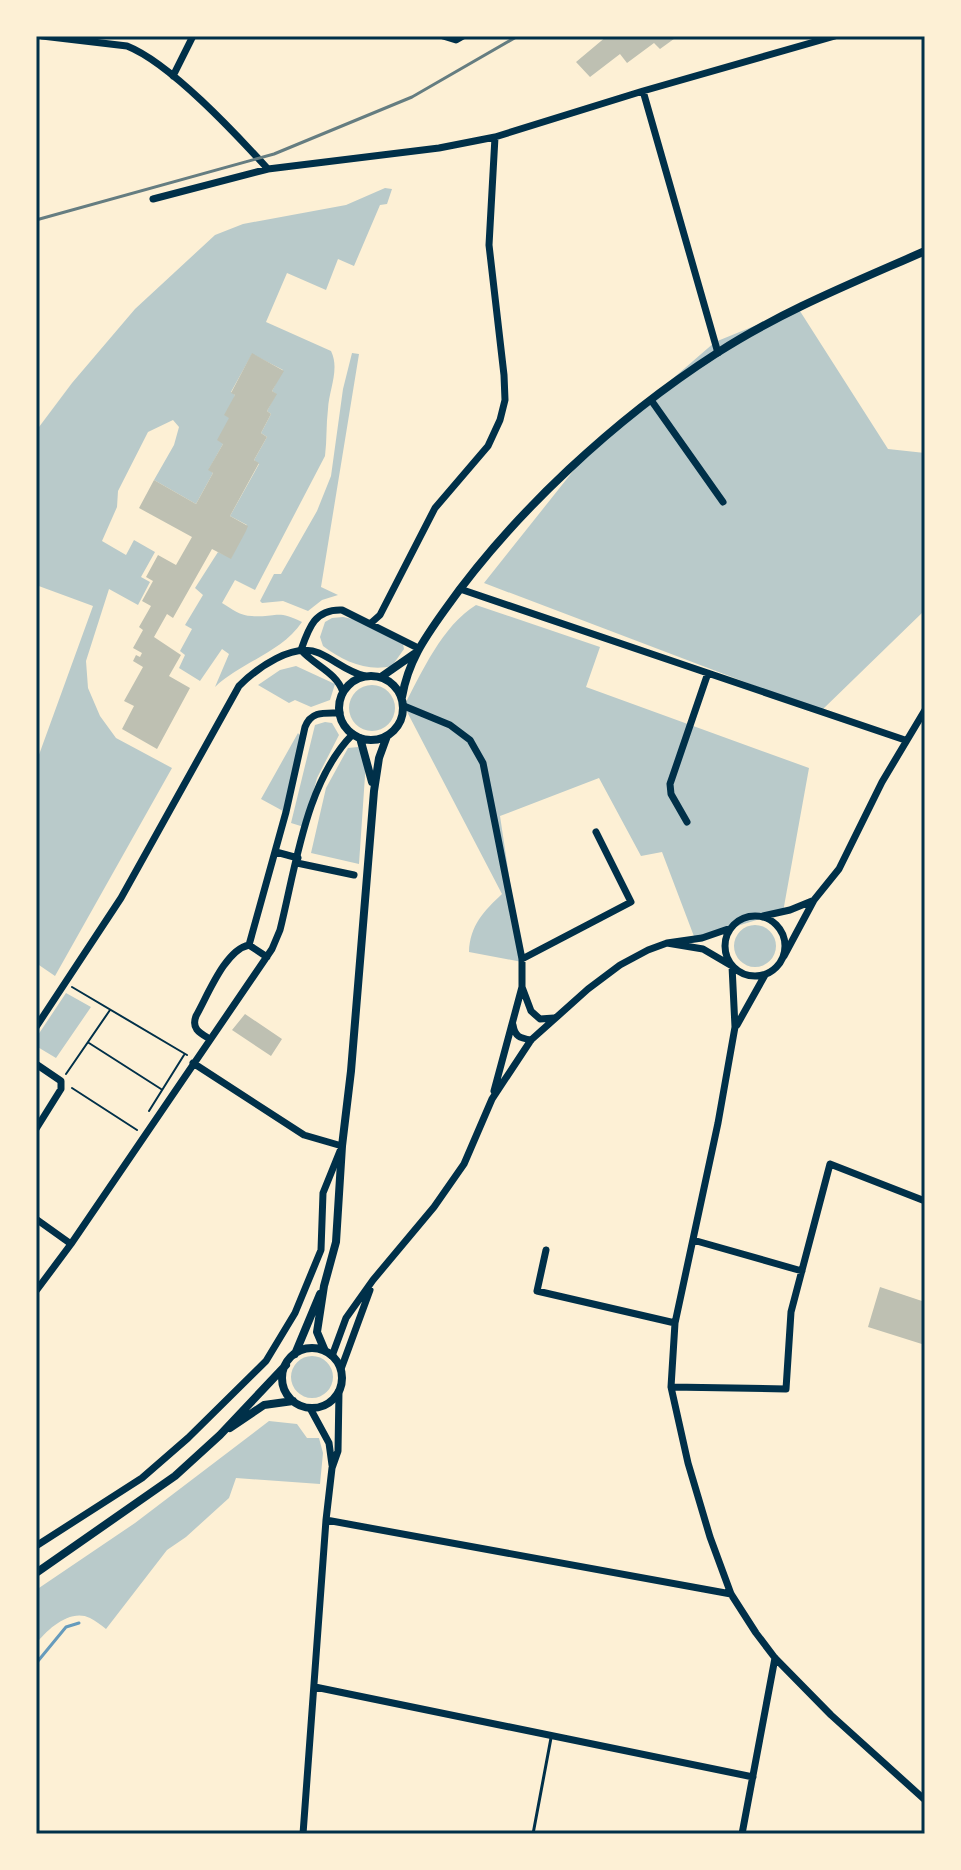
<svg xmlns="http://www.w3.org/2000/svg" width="961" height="1870" font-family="Helvetica,sans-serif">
	<rect width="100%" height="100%" fill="#fdf0d5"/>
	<!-- green -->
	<path fill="#b9caca" d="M 385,188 L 392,189 L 387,204 L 380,205 L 354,266 L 338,259 L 326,290 L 287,273 L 266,322 L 331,351 C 340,369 329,390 328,409 C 326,425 327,440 325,456 L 255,590 L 235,580 L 222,603 C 232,609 240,616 252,616 C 277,618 276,609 302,622 C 281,653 241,662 215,687 L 229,654 L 222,649 L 200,681 L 179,668 L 185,655 L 180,651 L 192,629 L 185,625 L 203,595 L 195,588 L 218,552 L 231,558 L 247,525 L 230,516 L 259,464 L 254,460 L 267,437 L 261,433 L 271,414 L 267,411 L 276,394 L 272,391 L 283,370 L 252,354 L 231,392 L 235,395 L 223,444 L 209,469 L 213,473 L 196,504 L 154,480 L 174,445 L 179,427 L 173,420 L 148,432 L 118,491 L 117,507 L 102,541 L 126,555 L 134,540 L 155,552 L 141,577 L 150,582 L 138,605 L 109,589 L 86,661 L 88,688 L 100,716 L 116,738 L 172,768 L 55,976 L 36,963 L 36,763 L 93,606 L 36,585 L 36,431 L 72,383 L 135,309 L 215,235 L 243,224 L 346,205 Z
		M 798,308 L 888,449 L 925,453 L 925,610 L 821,711 L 484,583 L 589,451 L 715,342 Z
		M 352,353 L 359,354 L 321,587 L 338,595 L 322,600 L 308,611 L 283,601 L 262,603 L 260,601 L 274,574 L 281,574 L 317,511 L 331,476 L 343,389 Z
		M 476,605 L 600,647 L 586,687 L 809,768 L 783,912 L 695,939 L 662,852 L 641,856 L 599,778 L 500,816 L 522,962 L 469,952 C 470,925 484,911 502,894 L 404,706 C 422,672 442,626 476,605 Z
		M 343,617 L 357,620 L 403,644 L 404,649 L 392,666 C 367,672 343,661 323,646 L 320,637 L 325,622 L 332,618 Z
		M 296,666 L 335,684 L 330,700 L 311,707 L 295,700 L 289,703 L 258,685 L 280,670 Z
		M349 708a23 23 0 1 1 46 0a23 23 0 1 1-46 0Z
		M 325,722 L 332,723 L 339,735 L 317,778 L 304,827 L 291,823 L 315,725 Z
		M 298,733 L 301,737 L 283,811 L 261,799 Z
		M 358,747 L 366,761 L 359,864 L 311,853 L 326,788 L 348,748 Z
		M734 946a21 21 0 1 1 42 0a21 21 0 1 1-42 0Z
		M 66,993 L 91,1007 L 56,1058 L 36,1046 L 36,1038 Z
		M291 1377a21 21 0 1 1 42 0a21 21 0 1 1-42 0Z
		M 269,1421 L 297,1424 L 307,1438 L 319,1438 L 323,1453 L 320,1484 L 236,1478 L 229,1498 L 186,1537 L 167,1550 L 106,1629 C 101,1625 96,1621 90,1618 C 71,1608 47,1629 36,1644 L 36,1590 L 135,1523 Z"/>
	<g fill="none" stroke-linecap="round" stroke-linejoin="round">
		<!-- stream -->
		<path stroke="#669bbc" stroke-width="3" d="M 36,1667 L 38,1661 L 66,1627 L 79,1623"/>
	</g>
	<!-- building -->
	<path fill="#bec0b2" d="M 607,36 L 678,36 L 660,49 L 654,43 L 627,63 L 620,54 L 590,77 L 576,62 Z
		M 252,353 L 284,371 L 272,391 L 277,394 L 267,411 L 271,414 L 261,433 L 267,437 L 254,460 L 259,463 L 230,516 L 248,526 L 246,531 L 231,559 L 212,549 L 173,618 L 167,614 L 154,637 L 181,655 L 169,676 L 190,688 L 157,749 L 122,729 L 134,706 L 124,701 L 143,667 L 133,661 L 136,655 L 140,657 L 142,653 L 133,648 L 143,630 L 139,627 L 151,606 L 142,601 L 153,581 L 146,577 L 158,555 L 176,565 L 192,537 L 139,508 L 154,480 L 196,504 L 213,473 L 208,470 L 223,444 L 217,440 L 229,418 L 224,415 L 235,395 L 231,393 Z
		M 245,1014 L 282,1039 L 271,1056 L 232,1030 Z
		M 880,1287 L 925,1302 L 925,1345 L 868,1327 Z"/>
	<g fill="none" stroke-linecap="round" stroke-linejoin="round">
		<!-- path -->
		<path stroke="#003049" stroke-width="2" d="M 72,987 L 187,1055
			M 89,1043 L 161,1089
			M 66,1074 L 110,1010
			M 72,1088 L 137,1130
			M 149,1111 L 184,1055"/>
		<!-- service -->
		<path stroke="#003049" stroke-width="3" d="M 533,1834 L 551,1738"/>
		<!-- minor -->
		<path stroke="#003049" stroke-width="7" d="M 42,36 L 127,46 C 170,63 235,133 268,169
			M 443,36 L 456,40 L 463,36
			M 173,76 L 193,36
			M 643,91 L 718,353
			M 153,199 L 268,169 L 439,148 L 495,137 L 643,91 L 835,36
			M 651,400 L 723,502
			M 460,589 L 905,740
			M 371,623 L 380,615 L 435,508 L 488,446 L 500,420 L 505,400 L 504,375 L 489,245 L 495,137
			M 301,650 C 309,627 315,609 342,610 L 418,648
			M 301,650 C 315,666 336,672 343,692
			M 404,706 L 450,725 L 470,740 L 483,763 L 522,959 L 522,987
			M 687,822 L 671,794 L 670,784 L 708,673
			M 276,852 L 298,858
			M 297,863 L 354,875
			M725 946a30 30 0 1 1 60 0a30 30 0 1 1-60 0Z
			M 763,916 L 790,910 L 812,901
			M 667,943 L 703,949 L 732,966 L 735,1027 L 718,1123 L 675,1323 L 671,1387 L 688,1463 L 710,1537 L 731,1594 L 756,1633 L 775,1658 L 831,1715 L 925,1800
			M 784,956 L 814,900 L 839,869 L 882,782 L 925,710
			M 267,957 L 249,945 L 286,812 L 305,727 C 311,711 324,713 340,713
			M 522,959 L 631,902 L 596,832
			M 513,1025 C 515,1037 520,1038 531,1040
			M 737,1025 L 765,975
			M 36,1027 L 121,898 L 239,686 C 257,668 293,642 319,653 C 335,660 347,672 365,676
			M 210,1039 C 200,1033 191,1029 196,1016 C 208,995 225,950 249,945
			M 36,1064 L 61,1081 L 61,1089 L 36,1129
			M 494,1091 L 522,987 L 531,1011 L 540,1019 L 554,1018
			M 36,1219 L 71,1244
			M 693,1240 L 802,1271
			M 546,1250 L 537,1291 L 675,1323
			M 36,1291 L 71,1244 L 272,949 L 280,930 C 296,866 306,781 353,734
			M 332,1356 L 346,1318 L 373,1280 L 434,1207 L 464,1164 L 492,1099 L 531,1040 L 588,989 L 620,965 L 648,950 L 667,943 L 702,938 L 731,928
			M 341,1369 L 370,1290
			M 671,1387 L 786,1389 L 791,1312 L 830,1164 L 925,1201
			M 310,1408 L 329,1443 L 332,1465
			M 326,1520 L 731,1594
			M 36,1546 L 142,1478 L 188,1438 L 266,1361 L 295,1313 L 321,1250 L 323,1193 L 342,1146 L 304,1135 L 193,1063
			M 315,1687 L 753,1777
			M 303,1834 L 326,1520 L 332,1468 L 338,1451 L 339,1391
			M 742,1834 L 775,1658"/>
		<!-- tertiary -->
		<path stroke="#003049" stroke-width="8" d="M339 708a32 32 0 1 1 64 0a32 32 0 1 1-64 0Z
			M 381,677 L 414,654
			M 402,697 C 408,662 424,639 444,611 C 514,512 616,418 717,353 C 782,311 855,282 925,251
			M 360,738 L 372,782
			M282 1378a30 30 0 1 1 60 0a30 30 0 1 1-60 0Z
			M 325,1351 L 317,1332 L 324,1286 L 336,1242 L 342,1146 L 351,1071 L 374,791 L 379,758 L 387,736
			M 295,1354 L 320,1294
			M 230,1428 L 264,1405 L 293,1401
			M 36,1573 L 175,1476 L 220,1435 L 286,1365"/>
		<!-- rail -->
		<path stroke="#657d81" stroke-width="3" d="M 36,220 L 274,154 L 412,97 L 518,36"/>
	</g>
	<!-- border -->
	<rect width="961" height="1870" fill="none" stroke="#fdf0d5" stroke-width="76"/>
	<rect x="38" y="38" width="885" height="1794" fill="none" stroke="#003049" stroke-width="3"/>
</svg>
